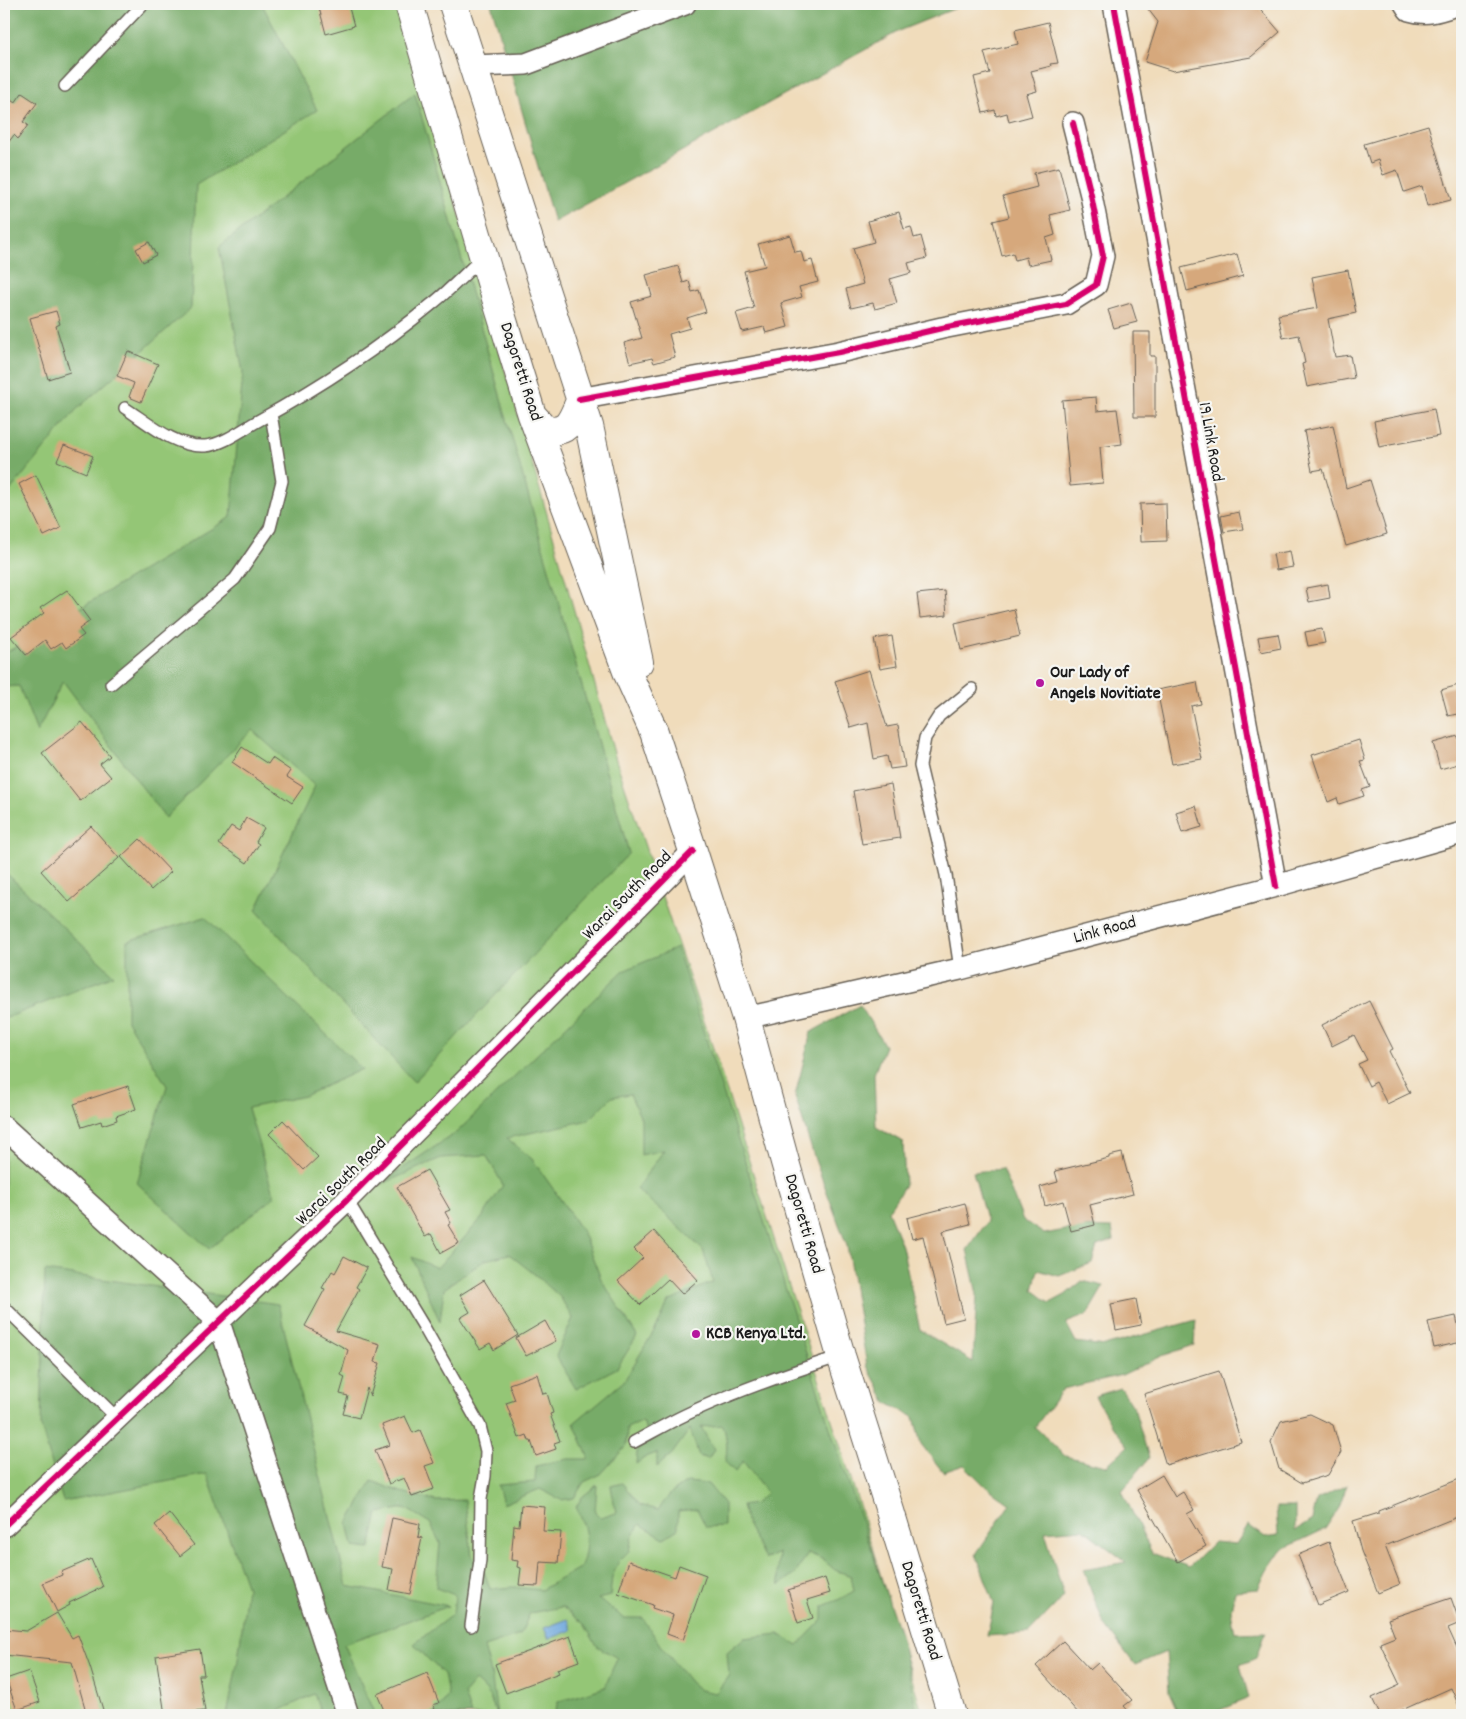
<svg xmlns="http://www.w3.org/2000/svg" width="1466" height="1719" font-family="Dekko,sans-serif">
	<rect width="100%" height="100%" fill="#f6f6f2"/>
	<filter id="ink" filterUnits="userSpaceOnUse"><feTurbulence type="fractalNoise" baseFrequency=".02" numOctaves="2"/><feDisplacementMap in="SourceGraphic" scale="10" xChannelSelector="R" yChannelSelector="G"/><feConvolveMatrix kernelMatrix="1 2 1 2 8 2 1 2 1" color-interpolation-filters="sRGB"/></filter>
	<filter id="wash" filterUnits="userSpaceOnUse"><feTurbulence type="fractalNoise" baseFrequency=".0096" numOctaves="4" result="noise"/><feDisplacementMap in="SourceGraphic" scale="20" xChannelSelector="R" yChannelSelector="G"/><feGaussianBlur stdDeviation="1.12" result="paint"/><feColorMatrix in="noise" values="0 0 0 0 0 0 0 0 0 0 0 0 0 0 0 0 0 1.4 0 .05"/><feComposite in="paint" operator="in"/></filter>
	<g filter="url(#wash)">
		<rect width="100%" height="100%" fill="#f0dcbb"/>
		<!-- green -->
		<path fill="#94c676" stroke="#587149" d="M 4,4 L 398,4 L 547,514 L 616,760 L 710,1039 L 857,1498 L 923,1715 L 4,1715 Z"/>
		<!-- forest -->
		<path fill="#77ab67" stroke="#4a6442" d="M 4,4 L 262,4 L 317,110 L 196,185 L 191,308 L 76,410 L 4,498 Z
			M 491,4 L 966,4 L 901,30 L 554,222 Z
			M 415,93 L 629,853 L 414,1082 L 256,910 L 315,786 L 252,730 L 165,818 L 63,681 L 37,732 L 19,686 L 4,687 L 4,654 L 231,517 L 243,372 L 219,247 Z
			M 4,871 L 114,975 L 4,1019 Z
			M 205,917 L 362,1069 L 304,1096 L 248,1108 L 274,1197 L 209,1249 L 137,1183 L 167,1086 L 127,1021 L 127,941 Z
			M 677,948 L 831,1431 L 900,1634 L 918,1715 L 554,1715 L 558,1702 L 605,1687 L 617,1658 L 597,1646 L 584,1624 L 562,1607 L 530,1613 L 520,1635 L 484,1647 L 491,1673 L 497,1715 L 487,1691 L 475,1681 L 464,1694 L 471,1715 L 433,1715 L 448,1696 L 444,1674 L 427,1658 L 414,1644 L 453,1614 L 455,1595 L 436,1588 L 440,1543 L 430,1523 L 405,1508 L 378,1513 L 370,1549 L 353,1547 L 348,1523 L 372,1481 L 401,1492 L 436,1501 L 465,1500 L 472,1556 L 484,1571 L 490,1589 L 513,1587 L 541,1590 L 581,1567 C 589,1544 587,1528 576,1507 L 582,1497 L 597,1485 L 595,1512 L 601,1518 L 616,1513 L 611,1486 L 622,1483 L 640,1505 L 658,1510 L 670,1494 L 687,1482 L 708,1484 L 724,1504 L 724,1526 L 706,1527 L 697,1509 L 678,1511 L 678,1529 L 664,1538 L 640,1524 L 632,1537 L 629,1551 L 619,1561 L 612,1577 L 610,1596 L 598,1599 L 624,1618 L 643,1618 L 660,1645 L 691,1683 L 700,1690 L 716,1693 L 729,1675 L 727,1652 L 744,1638 L 779,1634 L 798,1645 L 823,1619 L 823,1606 L 838,1600 L 854,1591 L 851,1576 L 835,1570 L 822,1559 L 808,1553 L 796,1573 L 780,1585 L 778,1573 L 779,1553 L 765,1559 L 747,1524 L 742,1506 L 754,1504 L 767,1493 L 743,1461 L 735,1472 L 725,1462 C 728,1449 727,1438 723,1425 L 701,1427 L 714,1450 L 708,1459 L 699,1456 L 690,1429 L 672,1454 L 657,1467 L 657,1453 L 647,1456 L 636,1464 L 637,1452 L 648,1437 L 643,1421 L 627,1428 L 626,1446 L 601,1474 L 584,1482 L 574,1498 L 561,1500 L 540,1489 L 503,1504 L 498,1485 L 535,1482 L 536,1466 L 568,1459 L 589,1459 L 574,1423 L 624,1381 L 660,1321 L 668,1302 L 713,1282 L 703,1250 L 665,1214 L 636,1189 L 664,1150 L 641,1155 L 641,1119 L 630,1094 L 612,1097 L 589,1120 L 507,1138 L 532,1159 L 561,1200 L 583,1233 L 601,1279 L 637,1336 L 617,1368 L 576,1389 L 556,1356 L 573,1318 L 560,1297 L 538,1277 L 509,1254 L 485,1260 L 444,1289 L 440,1322 L 412,1257 L 437,1268 L 482,1218 L 503,1185 L 486,1155 L 441,1158 L 373,1188 L 457,1132 L 623,971 Z
			M 860,1005 L 885,1046 L 874,1074 L 876,1127 L 903,1142 L 905,1185 L 888,1211 L 902,1246 L 920,1330 L 973,1362 L 977,1294 L 967,1250 L 987,1222 L 973,1172 L 1002,1169 L 1023,1220 L 1044,1234 L 1081,1227 L 1112,1228 L 1114,1240 L 1097,1246 L 1092,1263 L 1059,1276 L 1038,1270 L 1033,1290 L 1050,1303 L 1065,1295 L 1082,1281 L 1104,1286 L 1087,1315 L 1066,1323 L 1076,1342 L 1104,1346 L 1196,1320 L 1194,1345 L 1162,1356 L 1122,1375 L 1063,1389 L 1035,1427 L 1065,1456 L 1106,1466 L 1128,1446 L 1111,1424 L 1095,1396 L 1121,1388 L 1134,1408 L 1149,1458 L 1122,1491 L 1152,1553 L 1189,1567 L 1214,1542 L 1236,1544 L 1248,1525 L 1265,1537 L 1278,1535 L 1276,1507 L 1295,1507 L 1295,1531 L 1312,1520 L 1317,1499 L 1347,1485 L 1339,1508 L 1325,1529 L 1281,1550 L 1266,1572 L 1258,1589 L 1235,1591 L 1231,1610 L 1235,1633 L 1265,1632 L 1256,1658 L 1240,1665 L 1249,1698 L 1215,1712 L 1213,1715 L 1179,1715 L 1169,1693 L 1166,1652 L 1135,1665 L 1104,1624 L 1083,1570 L 1126,1562 L 1083,1529 L 1045,1532 L 1064,1596 L 1029,1633 L 987,1636 L 994,1603 L 976,1554 L 1010,1504 L 984,1485 L 964,1465 L 943,1472 L 921,1444 L 914,1417 L 887,1403 L 867,1366 L 847,1246 L 815,1160 L 795,1096 L 811,1032 Z
			M 45,1271 L 278,1304 L 347,1586 L 449,1606 L 344,1644 L 375,1715 L 322,1715 L 314,1694 L 271,1715 L 227,1715 L 238,1660 L 247,1588 L 207,1474 L 63,1501 L 41,1427 Z"/>
		<!-- water -->
		<path fill="#6ca6dc" stroke="#44617c" d="M 568,1619 L 572,1630 L 549,1639 L 544,1628 Z"/>
		<g id="blocks">
			<!-- building -->
			<path fill="#d6a87c" d="M 318,4 L 348,4 L 354,26 L 326,34 Z
				M 1144,4 L 1256,4 L 1280,32 L 1251,57 L 1173,71 L 1145,62 L 1158,22 Z
				M 1048,22 L 1058,63 L 1050,64 L 1051,66 L 1031,71 L 1037,91 L 1026,94 L 1032,116 L 1009,122 L 1007,113 L 996,116 L 995,110 L 983,113 L 974,77 L 990,73 L 984,52 L 1018,44 L 1015,30 Z
				M 22,93 L 37,103 L 23,122 L 28,125 L 18,139 L 14,135 L 4,148 L 4,95 L 15,103 Z
				M 1428,125 L 1451,200 L 1427,206 L 1422,186 L 1404,192 L 1397,170 L 1383,175 L 1378,160 L 1370,163 L 1364,144 Z
				M 1059,167 L 1070,210 L 1050,215 L 1055,235 L 1046,238 L 1051,260 L 1028,265 L 1026,257 L 1015,260 L 1013,253 L 1002,256 L 993,221 L 1009,217 L 1003,196 L 1037,187 L 1034,173 Z
				M 899,212 L 904,229 L 911,227 L 914,238 L 921,236 L 927,258 L 908,263 L 911,273 L 890,279 L 897,303 L 875,309 L 873,303 L 851,308 L 846,289 L 863,284 L 853,248 L 874,242 L 868,221 Z
				M 790,235 L 795,252 L 801,251 L 804,262 L 812,260 L 818,282 L 799,287 L 802,297 L 781,303 L 788,327 L 766,333 L 764,327 L 742,332 L 736,313 L 754,308 L 744,271 L 765,266 L 758,244 Z
				M 149,242 L 156,255 L 143,262 L 136,249 Z
				M 1237,254 L 1243,276 L 1187,291 L 1181,268 Z
				M 678,266 L 683,283 L 689,281 L 692,292 L 699,290 L 706,312 L 687,318 L 690,328 L 669,334 L 675,357 L 654,363 L 652,358 L 630,363 L 624,343 L 642,338 L 631,302 L 652,296 L 646,275 Z
				M 1348,270 L 1356,313 L 1328,319 L 1335,357 L 1350,355 L 1354,378 L 1307,387 L 1302,364 L 1305,363 L 1299,335 L 1283,338 L 1278,315 L 1318,308 L 1312,277 Z
				M 1131,303 L 1137,322 L 1114,328 L 1108,310 Z
				M 56,311 L 60,324 L 56,326 L 70,372 L 48,379 L 30,318 Z
				M 1133,332 L 1150,332 L 1150,356 L 1155,356 L 1155,417 L 1134,417 Z
				M 128,351 L 158,364 L 141,402 L 129,397 L 134,383 L 117,376 Z
				M 1096,397 L 1097,411 L 1117,409 L 1122,444 L 1100,447 L 1103,483 L 1070,486 L 1062,400 Z
				M 1434,409 L 1439,436 L 1379,447 L 1374,421 Z
				M 1333,425 L 1346,488 L 1370,480 L 1387,534 L 1346,546 L 1323,469 L 1312,471 L 1304,431 Z
				M 64,445 L 93,456 L 86,473 L 57,461 Z
				M 36,475 L 61,528 L 44,536 L 19,484 Z
				M 1166,503 L 1167,541 L 1141,542 L 1140,504 Z
				M 1239,512 L 1243,529 L 1224,532 L 1221,516 Z
				M 1290,551 L 1293,567 L 1276,570 L 1273,554 Z
				M 1328,584 L 1330,598 L 1309,602 L 1306,588 Z
				M 67,590 L 90,621 L 79,629 L 84,635 L 66,648 L 62,642 L 51,649 L 45,640 L 26,655 L 11,637 L 44,613 L 40,608 Z
				M 945,591 L 947,615 L 920,618 L 917,594 Z
				M 1014,609 L 1020,636 L 961,650 L 955,623 Z
				M 1322,629 L 1325,643 L 1308,646 L 1305,632 Z
				M 1278,634 L 1281,648 L 1261,652 L 1258,637 Z
				M 892,636 L 897,666 L 880,669 L 874,639 Z
				M 869,670 L 887,727 L 898,725 L 905,767 L 890,769 L 887,756 L 874,759 L 868,723 L 851,728 L 835,681 Z
				M 1197,682 L 1201,704 L 1191,706 L 1202,759 L 1172,764 L 1157,690 Z
				M 1462,684 L 1462,713 L 1448,716 L 1441,690 Z
				M 82,722 L 110,756 L 100,764 L 111,777 L 80,801 L 42,753 Z
				M 1458,736 L 1462,750 L 1462,763 L 1440,769 L 1433,743 Z
				M 1359,740 L 1365,760 L 1360,761 L 1370,787 L 1362,790 L 1364,796 L 1339,804 L 1337,798 L 1328,802 L 1312,755 Z
				M 242,747 L 268,764 L 272,758 L 291,771 L 287,777 L 303,787 L 292,803 L 232,762 Z
				M 891,784 L 900,838 L 862,844 L 853,791 Z
				M 1196,806 L 1202,827 L 1182,833 L 1176,812 Z
				M 246,818 L 264,828 L 256,842 L 259,844 L 247,863 L 219,844 L 231,826 L 239,831 Z
				M 91,826 L 119,858 L 69,902 L 41,871 Z
				M 140,839 L 171,872 L 151,890 L 121,857 Z
				M 1369,1001 L 1393,1049 L 1389,1051 L 1410,1093 L 1387,1104 L 1376,1082 L 1369,1086 L 1358,1064 L 1367,1060 L 1354,1035 L 1332,1046 L 1322,1025 Z
				M 128,1086 L 136,1109 L 116,1116 L 117,1120 L 102,1125 L 101,1121 L 82,1127 L 74,1104 Z
				M 283,1120 L 318,1157 L 304,1170 L 269,1134 Z
				M 1122,1153 L 1133,1194 L 1090,1205 L 1095,1225 L 1071,1231 L 1063,1201 L 1045,1206 L 1040,1187 L 1058,1182 L 1055,1171 L 1109,1158 L 1109,1156 Z
				M 427,1170 L 450,1210 L 445,1212 L 451,1223 L 448,1225 L 459,1243 L 441,1253 L 431,1234 L 425,1237 L 397,1187 Z
				M 965,1203 L 970,1224 L 943,1231 L 964,1318 L 944,1323 L 923,1236 L 912,1239 L 907,1218 Z
				M 654,1231 L 698,1280 L 682,1294 L 668,1279 L 640,1305 L 618,1281 L 643,1258 L 634,1249 Z
				M 344,1256 L 367,1268 L 356,1287 L 359,1289 L 336,1331 L 380,1344 L 375,1362 L 380,1363 L 370,1396 L 367,1388 L 359,1418 L 343,1414 L 348,1396 L 340,1394 L 345,1377 L 341,1375 L 348,1350 L 305,1326 L 325,1289 L 322,1288 L 332,1271 L 335,1273 Z
				M 484,1280 L 518,1335 L 494,1350 L 490,1343 L 480,1349 L 460,1318 L 470,1312 L 460,1295 Z
				M 1136,1299 L 1141,1325 L 1116,1330 L 1111,1304 Z
				M 1456,1316 L 1462,1342 L 1434,1348 L 1428,1322 Z
				M 545,1321 L 556,1341 L 526,1356 L 516,1338 Z
				M 1219,1371 L 1241,1442 L 1166,1465 L 1144,1394 Z
				M 537,1374 L 543,1394 L 547,1393 L 553,1413 L 550,1414 L 560,1441 L 554,1443 L 556,1449 L 536,1456 L 531,1441 L 529,1441 L 527,1435 L 519,1438 L 506,1403 L 515,1400 L 509,1384 Z
				M 1310,1414 L 1333,1425 L 1341,1452 L 1328,1475 L 1302,1483 L 1279,1469 L 1271,1442 L 1281,1421 Z
				M 405,1416 L 413,1433 L 420,1430 L 434,1463 L 425,1466 L 434,1489 L 412,1497 L 404,1478 L 389,1484 L 375,1450 L 390,1445 L 382,1425 Z
				M 1162,1475 L 1175,1497 L 1183,1492 L 1194,1510 L 1187,1514 L 1206,1546 L 1178,1562 L 1137,1490 Z
				M 1462,1478 L 1462,1515 L 1385,1546 L 1400,1584 L 1378,1593 L 1361,1551 L 1353,1521 L 1379,1513 L 1379,1511 Z
				M 521,1505 L 545,1507 L 543,1531 L 561,1532 L 558,1563 L 540,1562 L 538,1586 L 519,1585 L 521,1568 L 517,1567 L 518,1561 L 511,1560 L 514,1525 L 519,1526 Z
				M 169,1513 L 194,1545 L 180,1556 L 155,1525 Z
				M 392,1518 L 420,1524 L 418,1537 L 422,1538 L 410,1594 L 389,1590 L 393,1569 L 382,1567 Z
				M 1329,1542 L 1349,1592 L 1318,1605 L 1298,1555 Z
				M 91,1559 L 103,1587 L 69,1603 L 70,1605 L 57,1612 L 43,1583 L 62,1575 L 61,1572 Z
				M 629,1561 L 675,1577 L 679,1565 L 706,1575 L 683,1640 L 667,1634 L 673,1615 L 652,1608 L 653,1605 L 618,1593 Z
				M 825,1578 L 830,1593 L 807,1600 L 813,1618 L 798,1623 L 788,1590 Z
				M 1451,1598 L 1460,1623 L 1448,1628 L 1462,1659 L 1462,1713 L 1451,1688 L 1391,1715 L 1380,1715 L 1372,1698 L 1400,1685 L 1380,1643 L 1395,1637 L 1388,1619 Z
				M 57,1613 L 72,1638 L 78,1635 L 90,1667 L 104,1713 L 87,1715 L 72,1662 L 4,1655 L 4,1629 L 26,1631 Z
				M 570,1636 L 579,1661 L 557,1669 L 559,1673 L 506,1693 L 495,1664 Z
				M 1063,1641 L 1090,1670 L 1098,1663 L 1132,1700 L 1124,1706 L 1132,1715 L 1080,1715 L 1036,1666 Z
				M 200,1649 L 204,1675 L 199,1675 L 205,1711 L 165,1715 L 156,1656 Z
				M 29,1671 L 40,1702 L 17,1710 L 6,1679 Z
				M 427,1673 L 439,1703 L 433,1705 L 435,1710 L 423,1715 L 386,1715 L 377,1694 Z"/>
		</g>
	</g>
	<g filter="url(#ink)">
		<use href="#blocks" fill-opacity="0" stroke="#665f54" stroke-width="1"/>
		<g fill="none" stroke-linecap="round" stroke-linejoin="round">
			<!-- lane casing -->
			<g stroke="#665f54" stroke-width="14">
				<path id="lane" d="M 65,86 L 143,4
					M 125,408 C 148,423 176,448 205,446 C 222,445 242,430 256,422 C 318,388 378,349 432,304 C 450,290 466,273 482,258
					M 111,684 L 235,579 L 270,528 L 282,481 L 271,414
					M 960,969 L 946,875 L 920,766 L 925,738 L 939,716 L 972,689
					M 347,1200 L 424,1327 L 480,1426 L 486,1451 L 485,1476 L 481,1499 L 480,1560 L 471,1626
					M 4,1307 L 117,1418
					M 634,1442 C 651,1433 668,1423 685,1415 C 735,1391 788,1373 841,1356"/>
			</g>
			<!-- street casing -->
			<g stroke="#665f54" stroke-width="24">
				<path id="street" d="M 1114,4 L 1276,886
					M 1405,4 L 1409,10 C 1428,16 1441,10 1459,4
					M 472,66 L 526,64 L 685,4
					M 579,399 L 839,352 L 942,328 L 1066,304 L 1096,285 L 1103,256 L 1091,195 L 1073,123
					M 746,1018 L 960,969 L 1276,886 L 1462,833
					M 4,1127 L 219,1322 L 348,1715
					M 4,1526 L 347,1200 L 693,851"/>
			</g>
			<!-- secondary casing -->
			<g stroke="#665f54" stroke-width="30">
				<path id="secondary" d="M 409,4 L 491,282 L 532,415 L 628,674 L 654,732 L 693,851 L 746,1018 L 785,1162 L 841,1356 L 890,1511 L 952,1715
					M 453,4 L 589,426 L 639,662
					M 532,415 L 546,430 C 569,434 572,419 580,401"/>
			</g>
			<!-- lane -->
			<use href="#lane" stroke="#fff" stroke-width="11"/>
			<!-- street -->
			<use href="#street" stroke="#fff" stroke-width="21"/>
			<!-- secondary -->
			<use href="#secondary" stroke="#fff" stroke-width="28"/>
			<!-- cycleway casing -->
			<g stroke="#f6f6f2" stroke-width="9">
				<path id="cycleway" d="M 1114,4 L 1276,886
					M 579,399 L 839,352 L 942,328 L 1066,304 L 1096,285 L 1103,256 L 1091,195 L 1073,123
					M 4,1526 L 347,1200 L 693,851"/>
			</g>
			<!-- cycleway -->
			<use href="#cycleway" stroke="#d6006c" stroke-width="6"/>
		</g>
	</g>
	<!-- markers -->
	<g fill="#b5179e" stroke="#f6f6f2" stroke-width="2">
		<circle cx="1040" cy="683" r="5"/>
		<circle cx="696" cy="1334" r="5"/>
	</g>
	<g text-anchor="middle" dominant-baseline="central" stroke-width="4.5" stroke-linejoin="round" paint-order="stroke">
		<!-- street labels -->
		<g font-size="18" fill="#1c1c1c" stroke="#f6f6f2">
			<text transform="translate(520 372) rotate(72)">Dagoretti Road</text>
			<text transform="translate(1210 442) rotate(80)">19 Link Road</text>
			<text transform="translate(628 896) rotate(-45)">Warai South Road</text>
			<text transform="translate(1105 931) rotate(-15)">Link Road</text>
			<text transform="translate(342 1182) rotate(-44)">Warai South Road</text>
			<text transform="translate(803 1224) rotate(74)">Dagoretti Road</text>
			<text transform="translate(920 1611) rotate(73)">Dagoretti Road</text>
		</g>
		<!-- poi labels -->
		<g font-size="18" font-weight="bold" fill="#1c1c1c" stroke="#f6f6f2" text-anchor="start">
			<text x="1050" y="673">Our Lady of<tspan x="1050" dy="21">Angels Novitiate</tspan></text>
			<text x="706" y="1334">KCB Kenya Ltd.</text>
		</g>
	</g>
	<!-- margin -->
	<rect width="1466" height="1719" fill="none" stroke="#f6f6f2" stroke-width="20"/>
</svg>
